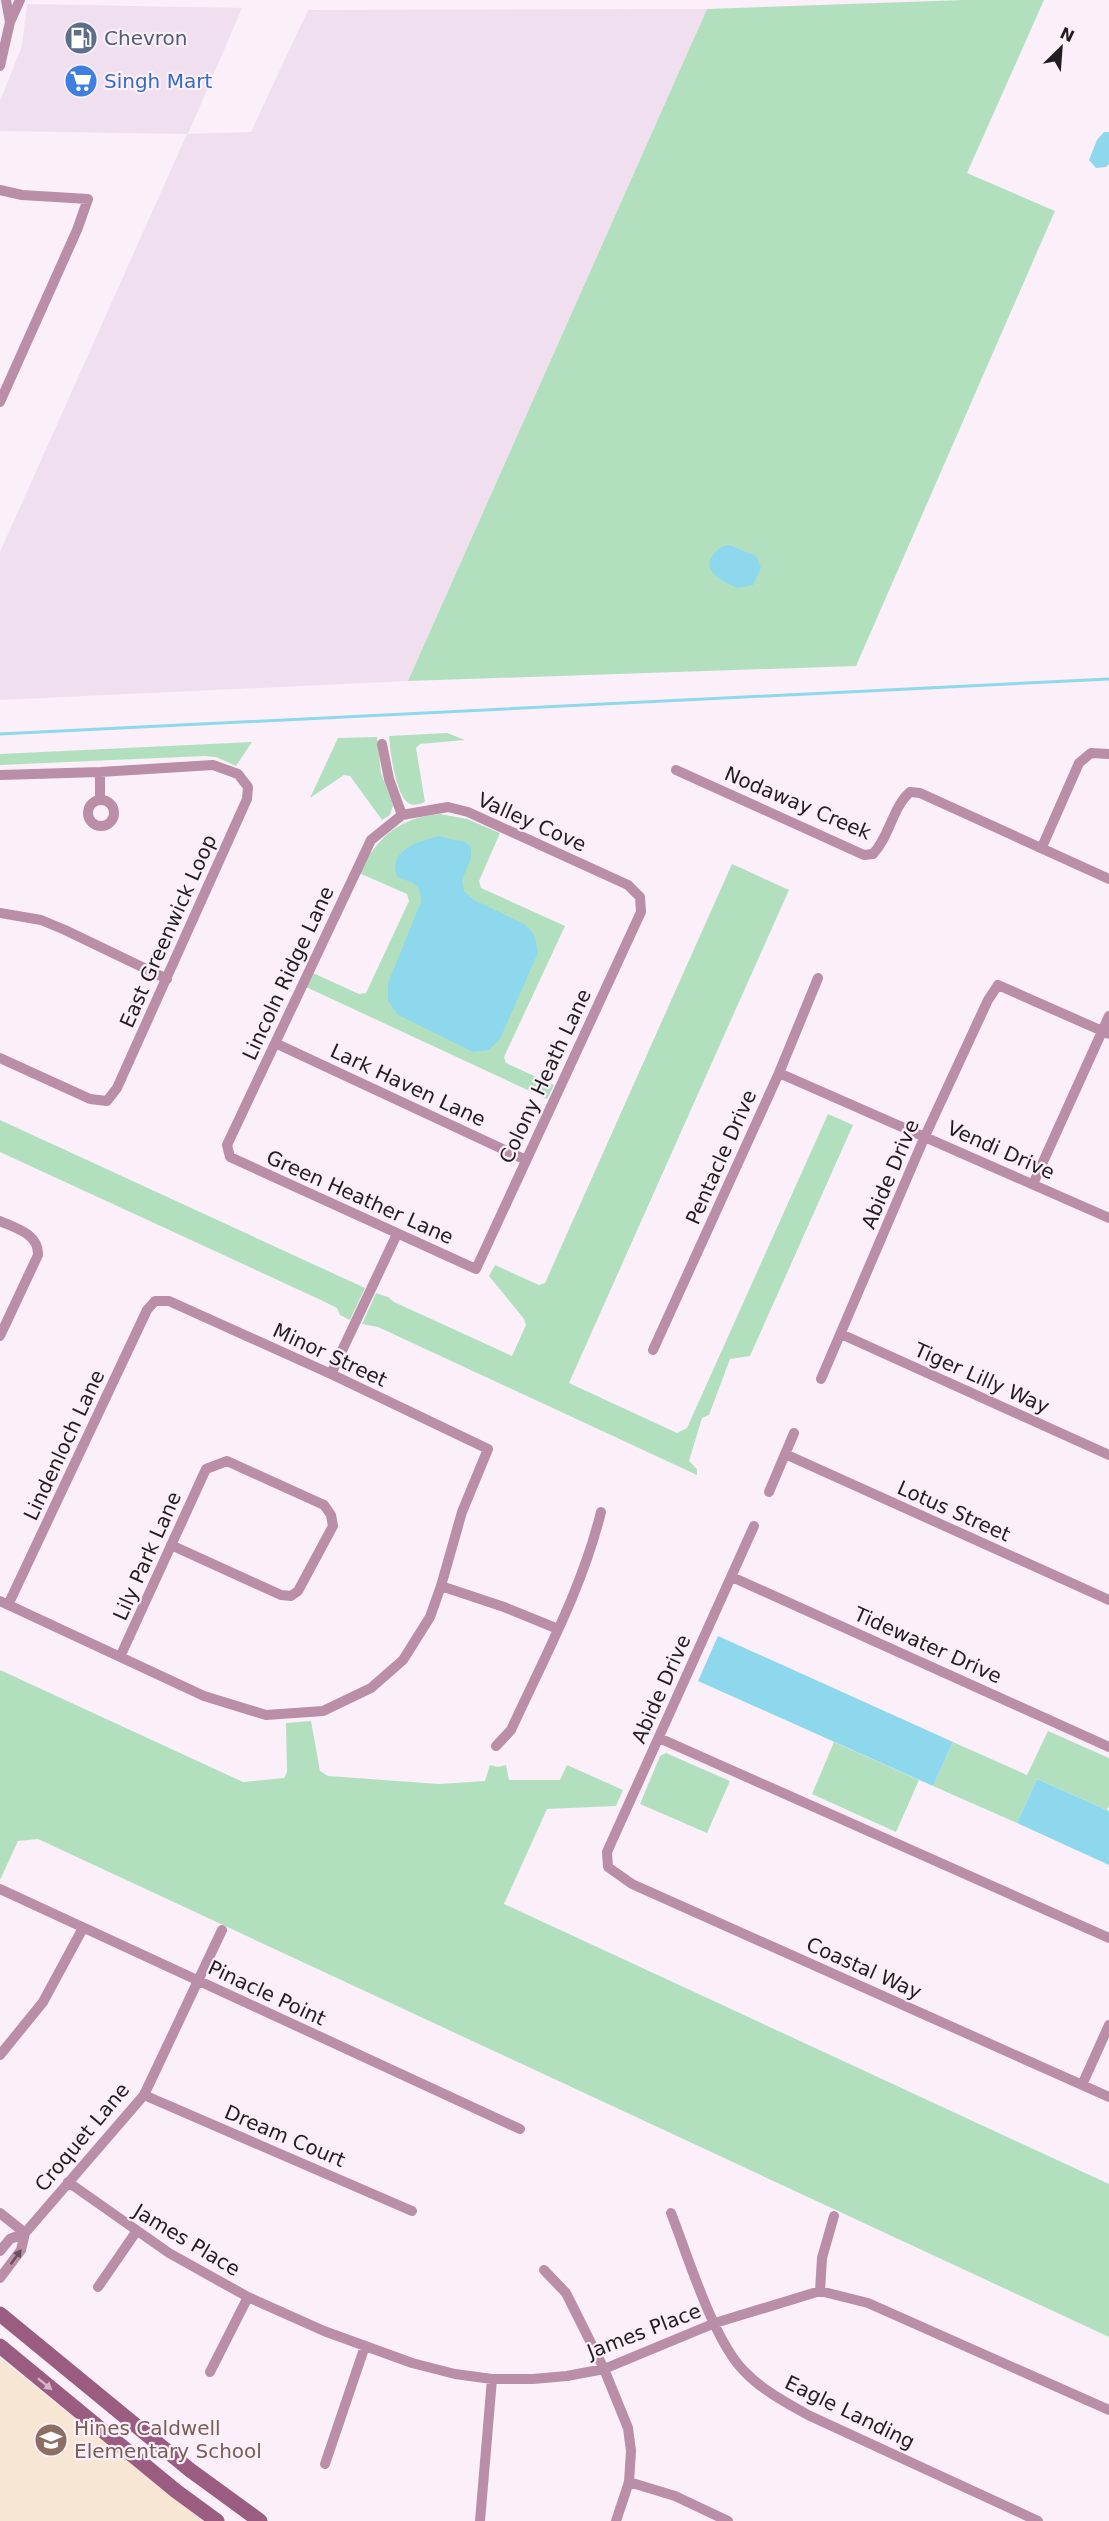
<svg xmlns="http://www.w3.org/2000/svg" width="1109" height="2521" font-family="'DejaVu Sans',sans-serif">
	<rect width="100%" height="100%" fill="#fbeffa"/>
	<!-- built -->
	<path fill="#f0dfef" d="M 27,4 L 242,8 L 188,134 L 251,132 L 308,10 L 707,9 L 408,681 L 0,700 L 0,552 L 187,134 L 0,131 L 0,101 L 22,46 Z"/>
	<!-- education -->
	<path fill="#f8e6d5" d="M 0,2358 L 203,2521 L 0,2521 Z"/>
	<!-- green -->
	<path fill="#b2e0bf" d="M 964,0 L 1044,0 L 967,173 L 1055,211 L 856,666 L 408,681 L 707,9 Z
		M 447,733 L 465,740 L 420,744 L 416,748 L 425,802 C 420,804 415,806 410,804 C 396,798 390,751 389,736 Z
		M 377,737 L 381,773 L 393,805 L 390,815 L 382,820 L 350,776 L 344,775 L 310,798 L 338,738 Z
		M 252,742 L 236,766 L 216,757 L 204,756 L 0,765 L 0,754 Z
		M 440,814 L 467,819 L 500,833 L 479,881 L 481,888 L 565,926 L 504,1057 L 506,1063 L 554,1085 L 547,1099 L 306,987 L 313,973 L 359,994 L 366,993 L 409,901 L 407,894 L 359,873 C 378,837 398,818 440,814 Z
		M 732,864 L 789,890 L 569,1383 L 677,1433 L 687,1428 L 828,1114 L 853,1125 L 750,1356 L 730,1359 L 709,1415 L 702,1418 L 689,1461 L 697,1469 L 697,1475 L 378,1327 L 362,1324 L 376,1293 L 388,1297 L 394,1302 L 512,1356 L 526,1325 L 524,1319 L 489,1276 L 495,1265 L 539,1285 L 545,1283 Z
		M 0,1120 L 365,1288 L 350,1320 L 340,1315 L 337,1308 L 323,1301 L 0,1152 Z
		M 0,1670 L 243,1782 L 284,1778 L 287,1772 L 286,1723 L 311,1721 L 320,1771 L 328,1776 L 439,1784 L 485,1781 L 490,1765 L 498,1767 L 506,1765 L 509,1780 L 560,1780 L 567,1765 L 623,1790 L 616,1806 L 547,1809 L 504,1904 L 1109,2184 L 1109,2337 L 38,1839 L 18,1841 L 0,1880 Z
		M 1048,1731 L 1109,1758 L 1109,1805 L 1107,1810 L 1037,1779 L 1017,1823 L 933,1786 L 953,1742 L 1027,1775 Z
		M 834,1742 L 919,1780 L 896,1832 L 812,1794 Z
		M 666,1753 L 730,1781 L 707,1833 L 640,1804 L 660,1756 Z"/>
	<!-- water -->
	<path fill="#8ed8ed" d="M 1104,132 L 1109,132 L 1109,164 L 1106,167 L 1096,168 L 1089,160 L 1097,140 Z
		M 729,545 L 756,556 L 761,568 L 753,585 L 738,588 C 725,583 700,572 713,555 C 717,549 722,546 729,545 Z
		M 438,836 L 465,842 L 471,847 L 471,858 L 462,880 L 464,891 L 474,900 L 526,925 L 535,936 L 538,953 L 500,1039 L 489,1050 L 473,1052 L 398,1015 L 388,1001 L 388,983 L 421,902 C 421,883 413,883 397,877 C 387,850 418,842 438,836 Z
		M 718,1636 L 953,1742 L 933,1786 L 698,1681 Z
		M 1037,1779 L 1109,1811 L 1109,1865 L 1017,1823 Z"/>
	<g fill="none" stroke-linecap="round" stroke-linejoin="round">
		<!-- stream -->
		<path stroke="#8ed8ed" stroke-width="3" d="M 0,734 L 1109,679"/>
		<!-- street -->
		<path stroke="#ba8ea6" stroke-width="10" d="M 6,0 L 10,22
			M 0,66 L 10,22 L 20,0
			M 0,190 L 22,195 L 88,199 L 77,230 L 0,402
			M 382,744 L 389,779 L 402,815
			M 676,770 L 864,855 L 873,854 C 890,836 892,808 910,792 L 920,793 L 1109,879
			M 100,772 L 100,800
			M 0,775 L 100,772 L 213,765 L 238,774 L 248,787 L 247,799 L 117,1088 L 107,1101 L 90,1099 L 0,1058
			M88 813a13 13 0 1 1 26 0a13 13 0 1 1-26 0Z
			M 448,807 L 468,812 L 628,885 L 640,897 L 641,912 L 476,1269 L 230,1157 L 227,1145 L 371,840 L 402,815 Z
			M 1042,847 L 1079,763 L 1091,753 L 1109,754
			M 0,913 L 41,920 L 65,930 L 167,979
			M 275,1043 L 526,1160
			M 779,1073 L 1109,1218
			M 1033,1184 L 1109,1016
			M 0,1221 C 16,1228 39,1234 38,1255 L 0,1336
			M 841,1334 L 1109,1455
			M 653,1350 L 779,1073 L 818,978
			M 331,1374 L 397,1234
			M 821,1379 L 925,1136 L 988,1000 L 998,985 L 1109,1034
			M 785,1454 L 1109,1600
			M 769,1492 L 794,1433
			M 754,1526 L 607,1852 L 608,1867 L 632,1884 L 1109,2097
			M 732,1577 L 1109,1747
			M 441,1586 L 504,1607 L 558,1629
			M 0,1601 L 204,1696 L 266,1715 L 323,1711 L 371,1688 L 403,1660 L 430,1617 L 441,1586 L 462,1512 L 488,1449 L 331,1374 L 169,1301 L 155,1301 L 147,1310 L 8,1605
			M 120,1657 L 206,1469 L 227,1461 L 324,1505 L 331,1515 L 333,1526 L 298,1591 L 291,1596 L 281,1595 L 171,1545
			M 659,1738 L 1109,1938
			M 496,1746 L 511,1730 C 544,1658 582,1589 601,1512
			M 0,1889 L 520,2129
			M 0,2055 L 43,2002 L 83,1928
			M 1082,2085 L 1109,2025
			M 144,2095 L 412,2211
			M 68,2182 L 169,2253 L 248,2297 L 324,2331 L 412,2363 L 455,2374 L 492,2379 L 533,2379 L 567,2376 L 604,2369 L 715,2323 L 820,2291 L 868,2303 L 1109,2410
			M 0,2213 L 25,2233
			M 671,2213 C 688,2256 713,2340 744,2371 C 762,2390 785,2402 808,2415 L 1038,2521
			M 0,2251 L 10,2239 L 25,2233
			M 544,2270 L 566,2293 L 604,2369 L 628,2428 L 631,2451 L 629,2482 L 616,2521
			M 0,2278 L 21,2250 L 25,2233 L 144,2095 L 222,1930
			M 98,2287 L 136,2232
			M 820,2291 L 822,2258 L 834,2216
			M 210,2372 L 248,2297
			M 325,2464 L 365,2346
			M 629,2482 L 675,2496 L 728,2521
			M 480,2521 L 492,2379"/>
		<!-- secondary -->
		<path stroke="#9b5c81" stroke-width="15" d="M 0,2314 L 190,2470 L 260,2521
			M 0,2346 L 176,2491 L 217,2521"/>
	</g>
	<!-- one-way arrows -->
	<defs><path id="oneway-solid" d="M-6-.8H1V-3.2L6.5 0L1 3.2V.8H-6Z" transform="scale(1.5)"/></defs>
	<use fill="#66505d" href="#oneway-solid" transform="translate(16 2257) rotate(-54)"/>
	<use fill="#d5b4ca" href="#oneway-solid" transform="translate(45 2384) rotate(39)"/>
	<!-- icons -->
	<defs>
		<g id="fuel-disc" transform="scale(1.725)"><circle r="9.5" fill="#5c6f8a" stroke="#fbeffa"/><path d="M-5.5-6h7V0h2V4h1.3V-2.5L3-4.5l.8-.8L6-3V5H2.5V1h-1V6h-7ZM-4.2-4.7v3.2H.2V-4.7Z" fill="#fff"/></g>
		<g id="supermarket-disc" transform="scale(1.725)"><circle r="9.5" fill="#3f7fe0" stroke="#fbeffa"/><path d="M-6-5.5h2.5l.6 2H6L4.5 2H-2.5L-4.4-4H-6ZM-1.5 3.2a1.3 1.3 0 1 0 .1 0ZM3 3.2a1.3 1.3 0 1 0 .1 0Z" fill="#fff"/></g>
		<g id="school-disc" transform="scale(1.725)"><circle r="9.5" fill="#8d6e63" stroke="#fbeffa"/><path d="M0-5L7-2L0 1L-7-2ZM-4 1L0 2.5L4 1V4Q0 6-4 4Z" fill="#fff"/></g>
	</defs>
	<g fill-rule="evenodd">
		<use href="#fuel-disc" x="81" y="38"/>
		<use href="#supermarket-disc" x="81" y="81"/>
		<use href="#school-disc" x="51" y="2440"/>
	</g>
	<g text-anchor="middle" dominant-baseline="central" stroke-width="4.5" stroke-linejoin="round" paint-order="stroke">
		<!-- service labels -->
		<g font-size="20" fill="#4e5e75" stroke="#fbeffa" text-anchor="start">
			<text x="104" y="38">Chevron</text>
		</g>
		<!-- shop labels -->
		<g font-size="20" fill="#366cbe" stroke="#fbeffa" text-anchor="start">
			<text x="104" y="81">Singh Mart</text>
		</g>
		<!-- street labels -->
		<g font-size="20" fill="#211d21" stroke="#fbeffa">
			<text transform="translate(798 803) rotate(23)">Nodaway Creek</text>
			<text transform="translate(532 822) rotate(24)">Valley Cove</text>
			<text transform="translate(168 931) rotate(-66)">East Greenwick Loop</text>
			<text transform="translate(288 973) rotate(-65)">Lincoln Ridge Lane</text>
			<text transform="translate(545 1076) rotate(-65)">Colony Heath Lane</text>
			<text transform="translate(408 1085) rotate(25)">Lark Haven Lane</text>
			<text transform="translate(1001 1150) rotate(24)">Vendi Drive</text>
			<text transform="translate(721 1157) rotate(-66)">Pentacle Drive</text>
			<text transform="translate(890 1174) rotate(-67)">Abide Drive</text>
			<text transform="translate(360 1197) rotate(24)">Green Heather Lane</text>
			<text transform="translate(330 1355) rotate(25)">Minor Street</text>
			<text transform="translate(982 1378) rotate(24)">Tiger Lilly Way</text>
			<text transform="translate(64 1445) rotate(-65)">Lindenloch Lane</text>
			<text transform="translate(954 1511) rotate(24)">Lotus Street</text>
			<text transform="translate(147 1556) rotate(-66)">Lily Park Lane</text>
			<text transform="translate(928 1645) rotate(24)">Tidewater Drive</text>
			<text transform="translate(661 1689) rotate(-66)">Abide Drive</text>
			<text transform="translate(864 1968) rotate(24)">Coastal Way</text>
			<text transform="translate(267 1993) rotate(25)">Pinacle Point</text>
			<text transform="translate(285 2136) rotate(23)">Dream Court</text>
			<text transform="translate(82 2137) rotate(-50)">Croquet Lane</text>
			<text transform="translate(187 2240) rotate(31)">James Place</text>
			<text transform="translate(644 2331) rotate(-21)">James Place</text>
			<text transform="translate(850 2412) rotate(26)">Eagle Landing</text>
		</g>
		<!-- education labels -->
		<g font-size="20" fill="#785e54" stroke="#fbeffa" text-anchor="start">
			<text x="74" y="2428">Hines Caldwell<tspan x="74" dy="23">Elementary School</tspan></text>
		</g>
	</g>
	<!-- north arrow -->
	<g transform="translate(1061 48) rotate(25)" stroke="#fbeffa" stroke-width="4.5" paint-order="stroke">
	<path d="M0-4.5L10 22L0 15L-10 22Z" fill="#211d21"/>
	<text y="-9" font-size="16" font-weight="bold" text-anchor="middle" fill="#211d21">N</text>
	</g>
</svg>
